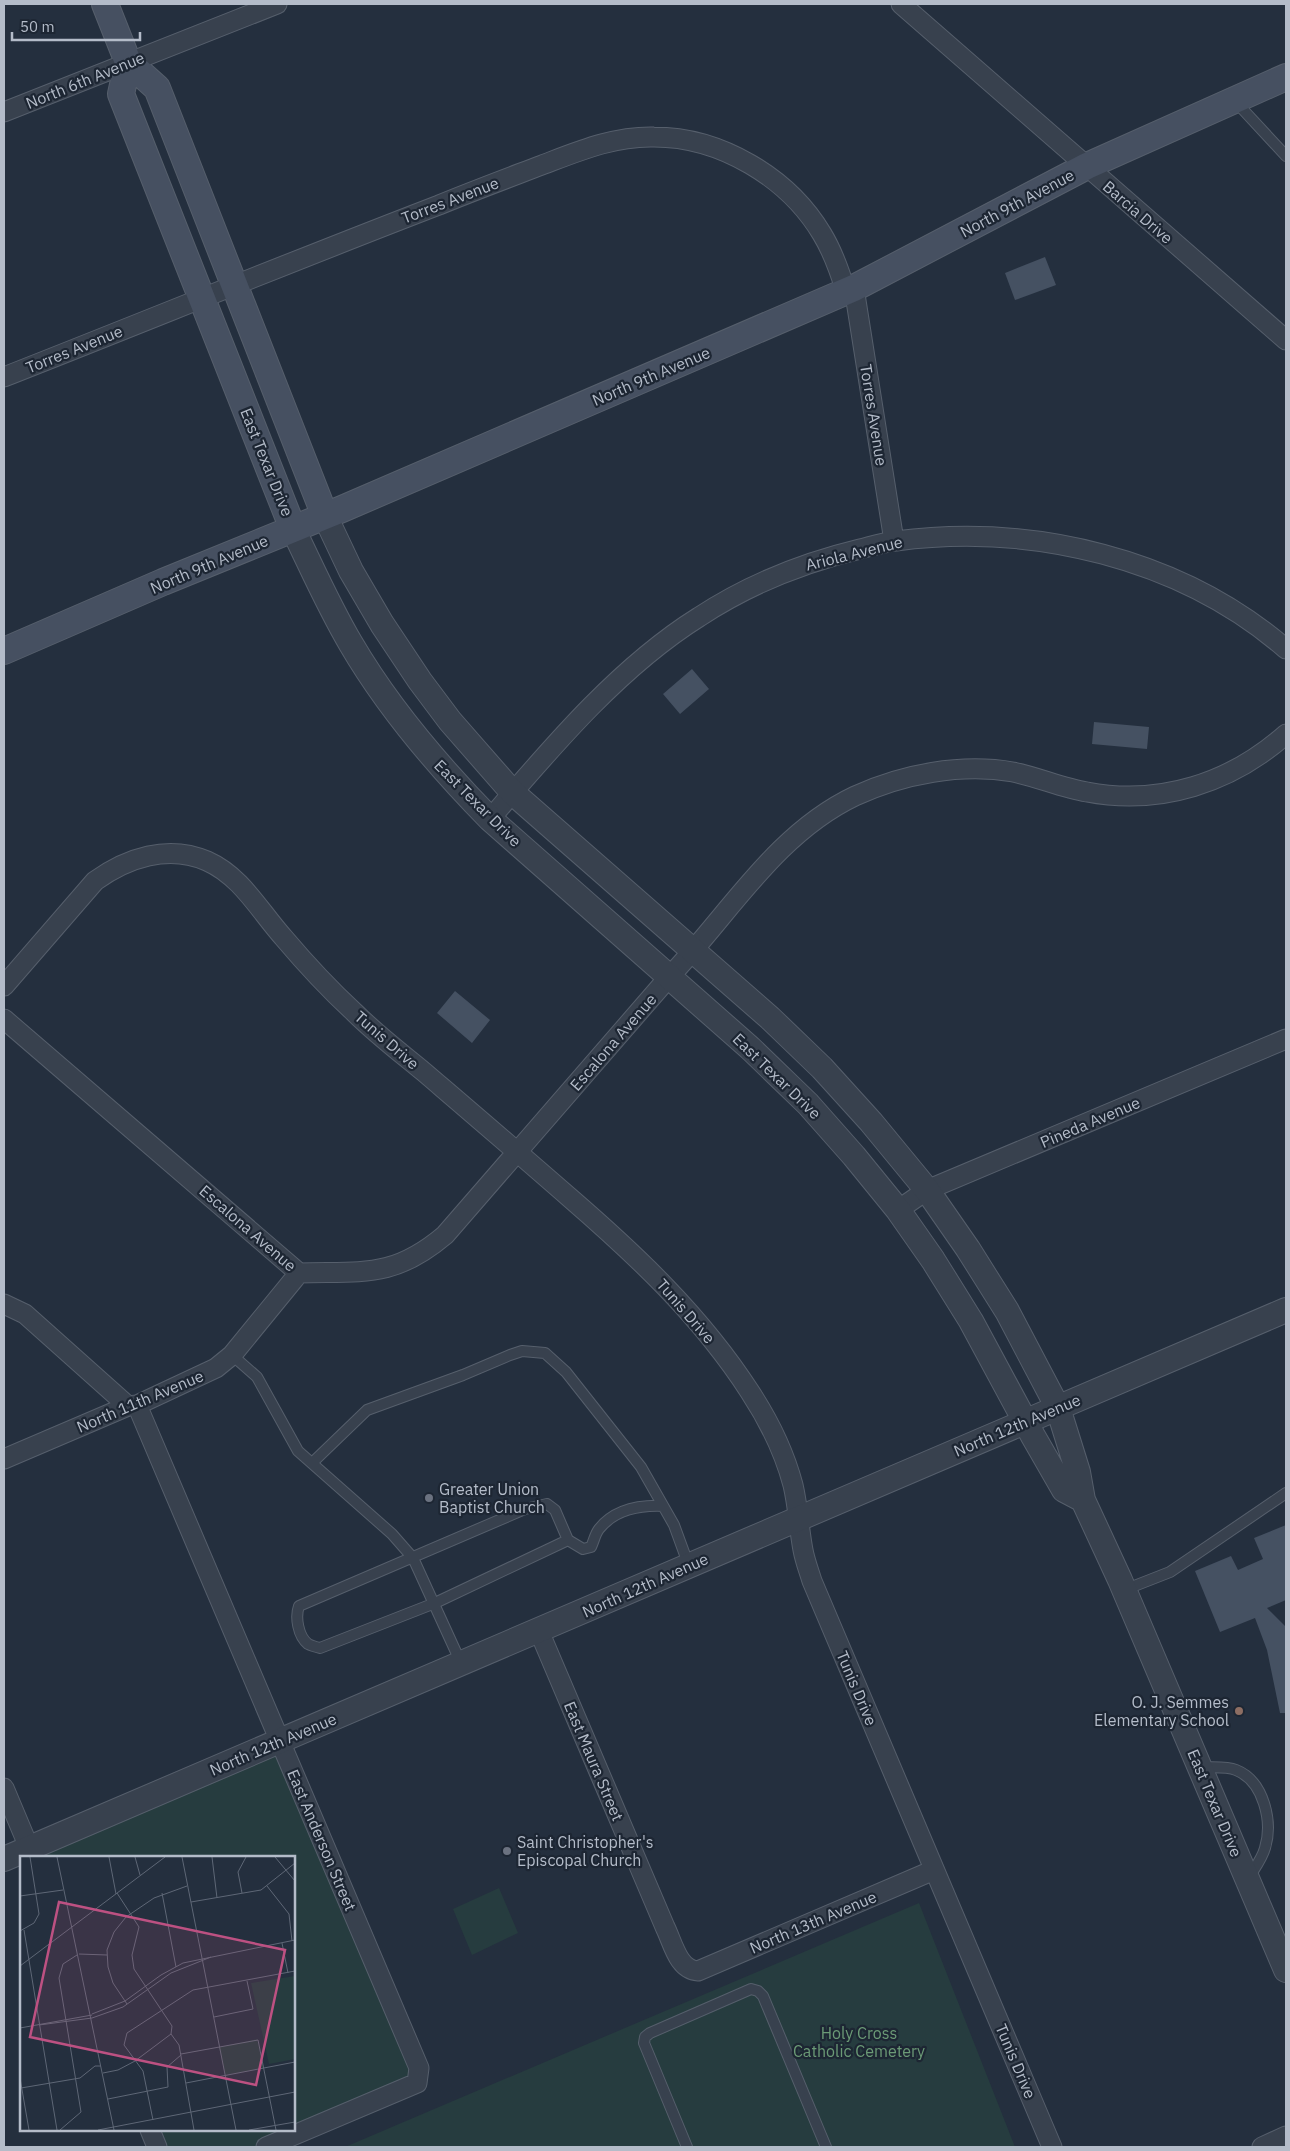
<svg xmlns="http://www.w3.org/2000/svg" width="1290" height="2151" font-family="'IBM Plex Sans',sans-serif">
	<rect width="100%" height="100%" fill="#242f3e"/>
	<!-- green -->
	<path fill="#263c3f" d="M 279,1741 L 418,2076 L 266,2147 L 157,2147 L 150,2130 L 294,2130 L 294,1857 L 33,1857 Z
		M 499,1888 L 518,1933 L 472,1955 L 453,1909 Z
		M 919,1903 L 1015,2147 L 345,2147 Z"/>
	<!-- building -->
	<path fill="#455162" d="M 1045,257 L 1056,285 L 1015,300 L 1005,273 Z
		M 692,669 L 709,689 L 680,714 L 663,694 Z
		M 1094,722 L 1149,727 L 1147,749 L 1092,744 Z
		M 455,991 L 490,1020 L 472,1043 L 437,1013 Z
		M 1286,1525 L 1286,1600 L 1267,1608 L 1286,1627 L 1286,1713 L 1280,1713 L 1267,1650 L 1255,1618 L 1220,1632 L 1195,1571 L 1231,1556 L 1238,1570 L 1263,1559 L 1254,1538 Z"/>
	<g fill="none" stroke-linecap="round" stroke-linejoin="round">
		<!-- service casing -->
		<g stroke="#565f6c" stroke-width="12">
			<path id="service" d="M 1235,101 L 1286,156
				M 232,1355 L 257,1377 L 298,1451 L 392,1534 L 413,1558 L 461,1663
				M 312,1463 L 367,1410 L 463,1375 L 510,1355 L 522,1351 L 545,1353 L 566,1372 L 641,1467 L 674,1525 L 689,1566
				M 568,1540 L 435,1603 L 320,1648 C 316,1647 312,1646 308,1644 C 298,1636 295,1617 299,1606 L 525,1509 L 547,1504 L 555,1510 L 568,1540 L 583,1549 L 591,1547 C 594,1541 595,1534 599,1529 C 615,1509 639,1505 663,1506
				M 1124,1590 L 1170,1572 L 1286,1493
				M 1201,1767 C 1212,1768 1226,1766 1236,1770 C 1264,1781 1273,1822 1265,1848 C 1262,1859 1254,1869 1248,1879
				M 687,2147 L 644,2043 L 645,2037 L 650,2033 L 751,1989 L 758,1991 L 763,1996 L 826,2147"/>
		</g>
		<!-- minor casing -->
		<g stroke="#565f6c" stroke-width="21">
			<path id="minor" d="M 901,4 L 1286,340
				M 4,112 L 277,4
				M 854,288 L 894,541
				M 4,377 C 149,320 293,261 439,205 C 473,191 508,178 542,165 C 579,151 614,136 654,137 C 720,137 788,177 822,234 C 833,252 840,272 846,292
				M 490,819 C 551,748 619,667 699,617 C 749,584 802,563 860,549 C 872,546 884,542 896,541 C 1032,523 1181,558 1286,649
				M 4,986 L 95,881 C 127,858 168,844 207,861 C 241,876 259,910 283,937 C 305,963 329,989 354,1012 C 376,1034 401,1053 424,1072 C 473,1114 521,1155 569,1197 C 636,1255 701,1316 750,1392 C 769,1421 784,1451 793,1485 C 798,1506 799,1529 803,1550 C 805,1561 809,1571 812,1581 L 1052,2147
				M 4,1019 L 299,1273 C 362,1271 393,1279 445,1235 L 669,977 C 728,916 775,834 855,796 C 903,774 961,763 1013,772 C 1038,777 1062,788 1087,792 C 1160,806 1231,783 1286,734
				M 898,1210 L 927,1190 L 1286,1039
				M 4,1304 L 25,1314 L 128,1406
				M 137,1405 L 419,2068 L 417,2083 L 266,2147
				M 4,1459 L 128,1406 L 137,1405 L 216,1368 L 232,1355 L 299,1273
				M 539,1631 L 665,1927 C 673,1943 678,1970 698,1971 L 934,1870
				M 4,1788 L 33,1857
				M 150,2130 L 157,2147
				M 1262,2147 L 1286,2136"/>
		</g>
		<!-- tertiary casing -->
		<g stroke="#565f6c" stroke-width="26">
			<path id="tertiary" d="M 325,516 L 351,571 L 382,624 L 420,681 L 450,721 L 513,793 L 770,1018 L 822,1068 L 871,1122 L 927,1190 L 968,1249 L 1007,1311 L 1058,1408 L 1078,1472 L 1083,1500 L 1120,1580 L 1286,1970
				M 293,529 C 312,568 329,607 351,644 C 389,709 438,766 490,819 L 750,1048 L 808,1104 L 854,1156 L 898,1210 L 933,1260 L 971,1321 L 1033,1436 L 1064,1490 L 1083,1500
				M 4,1859 L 1286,1310"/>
		</g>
		<!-- secondary casing -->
		<g stroke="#565f6c" stroke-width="28">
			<path id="secondary" d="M 105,4 L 128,62 L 157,88 L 325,516
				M 128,62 L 121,94 L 293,529
				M 4,651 L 163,582 L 342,509 L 854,288 L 1087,166 L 1286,77"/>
		</g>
		<!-- service -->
		<use href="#service" stroke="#38414e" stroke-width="10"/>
		<!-- minor -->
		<use href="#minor" stroke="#38414e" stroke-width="19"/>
		<!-- tertiary -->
		<use href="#tertiary" stroke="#38414e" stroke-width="24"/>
		<!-- secondary -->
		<use href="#secondary" stroke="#465061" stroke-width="26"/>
	</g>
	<!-- markers -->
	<g fill="#6b7280" stroke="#1d2633" stroke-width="2">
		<circle cx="429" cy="1498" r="5"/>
		<circle cx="507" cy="1851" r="5"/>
	</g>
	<circle fill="#8d6e63" stroke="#1d2633" stroke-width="2" cx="1239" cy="1711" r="5"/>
	<g text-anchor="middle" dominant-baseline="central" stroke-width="4.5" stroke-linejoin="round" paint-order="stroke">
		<!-- street labels -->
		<g font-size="16" fill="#b4bcc9" stroke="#1d2633">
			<text transform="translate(85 80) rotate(-22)">North 6th Avenue</text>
			<text transform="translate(450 200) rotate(-21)">Torres Avenue</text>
			<text transform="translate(1017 203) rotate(-28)">North 9th Avenue</text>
			<text transform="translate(1138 212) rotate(41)">Barcia Drive</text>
			<text transform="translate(74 349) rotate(-22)">Torres Avenue</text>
			<text transform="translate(651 376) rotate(-23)">North 9th Avenue</text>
			<text transform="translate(874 415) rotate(81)">Torres Avenue</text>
			<text transform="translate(267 462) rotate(68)">East Texar Drive</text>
			<text transform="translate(854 553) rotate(-14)">Ariola Avenue</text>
			<text transform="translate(209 564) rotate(-23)">North 9th Avenue</text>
			<text transform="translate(478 803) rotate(45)">East Texar Drive</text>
			<text transform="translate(387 1040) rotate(41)">Tunis Drive</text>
			<text transform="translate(613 1042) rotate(-49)">Escalona Avenue</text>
			<text transform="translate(777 1076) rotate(44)">East Texar Drive</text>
			<text transform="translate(1090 1122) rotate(-23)">Pineda Avenue</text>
			<text transform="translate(248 1228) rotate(41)">Escalona Avenue</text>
			<text transform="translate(686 1311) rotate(49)">Tunis Drive</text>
			<text transform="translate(140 1401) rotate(-23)">North 11th Avenue</text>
			<text transform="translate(1017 1425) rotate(-23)">North 12th Avenue</text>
			<text transform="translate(645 1585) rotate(-24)">North 12th Avenue</text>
			<text transform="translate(857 1688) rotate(67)">Tunis Drive</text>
			<text transform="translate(273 1744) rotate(-23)">North 12th Avenue</text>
			<text transform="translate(594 1761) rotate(67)">East Maura Street</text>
			<text transform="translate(1215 1803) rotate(67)">East Texar Drive</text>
			<text transform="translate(322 1840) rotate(67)">East Anderson Street</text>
			<text transform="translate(813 1922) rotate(-23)">North 13th Avenue</text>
			<text transform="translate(1016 2061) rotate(67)">Tunis Drive</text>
		</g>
		<!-- poi labels -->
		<g font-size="16" fill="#b4bcc9" stroke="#1d2633" text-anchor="start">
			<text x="439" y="1489">Greater Union<tspan x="439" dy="18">Baptist Church</tspan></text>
			<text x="1229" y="1702" text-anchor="end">O. J. Semmes<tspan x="1229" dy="18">Elementary School</tspan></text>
			<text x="517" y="1842">Saint Christopher's<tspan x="517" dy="18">Episcopal Church</tspan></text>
		</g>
		<!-- park labels -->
		<g font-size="16" fill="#6b9a76" stroke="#1d2633">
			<text x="859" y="2033">Holy Cross<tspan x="859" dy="18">Catholic Cemetery</tspan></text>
		</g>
	</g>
	<!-- overview -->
	<g transform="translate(20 1856)">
		<rect width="275" height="275" fill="#242f3e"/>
		<path d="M 275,120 L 275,203 L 249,208 L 231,127 ZM 237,183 L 244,212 L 205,219 L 199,191 Z" fill="#263c3f"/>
		<path fill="none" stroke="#5e6776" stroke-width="1" d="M 37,1 L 94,274M 89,1 L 96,38M 115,1 L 120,19M 162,1 L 216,274M 192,1 L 197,42M 255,1 L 275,25M 247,30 L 269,58 L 272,85M 142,37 L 156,111M 222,37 L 218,16 L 226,1M 0,40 L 43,34M 171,46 L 241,34 L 275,7M 4,74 L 37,274M 0,75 L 14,67 L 19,58 L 10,1M 262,87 L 268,117M 59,98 L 87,99M 0,110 L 145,1M 107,148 L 93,127 L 88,111 L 87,94 L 94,76 L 106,61 L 134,42 L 167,30M 72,158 L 105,145 L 141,119 L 163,107 L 275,84M 194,161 L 233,153 L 227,125M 72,162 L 103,151 L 151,117 L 191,101M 19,169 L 72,162M 0,172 L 72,159M 151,178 L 159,189 L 174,274M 161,198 L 238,184 L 256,274M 83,217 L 98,214 L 115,205 L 151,178 L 152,170 L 114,113 L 112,99 L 119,71 L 97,37M 0,222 L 9,274M 166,227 L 275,206M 1,232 L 60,222 L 75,210 L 81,210M 88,243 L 148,231 L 147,211 L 161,199M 133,264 L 123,215 L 104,189 L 107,177 L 173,134 L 275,115M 40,274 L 61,256 L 39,122 L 43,108 L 57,99M 78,274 L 275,236M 229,274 L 275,266"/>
		<path fill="#bd5182" fill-opacity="0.15" stroke="#bd5182" stroke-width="2.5" d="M 39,46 L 265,94 L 236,229 L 10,181 Z"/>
		<rect width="275" height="275" fill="none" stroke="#b4bcc9" stroke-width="2.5"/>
	</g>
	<!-- border -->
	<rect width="1290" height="2151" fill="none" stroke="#b4bcc9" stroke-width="10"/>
	<!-- scale -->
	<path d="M12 32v8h128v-8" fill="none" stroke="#b4bcc9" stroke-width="2.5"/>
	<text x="20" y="32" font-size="15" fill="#b4bcc9" stroke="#1d2633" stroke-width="4" paint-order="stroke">50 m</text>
</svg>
